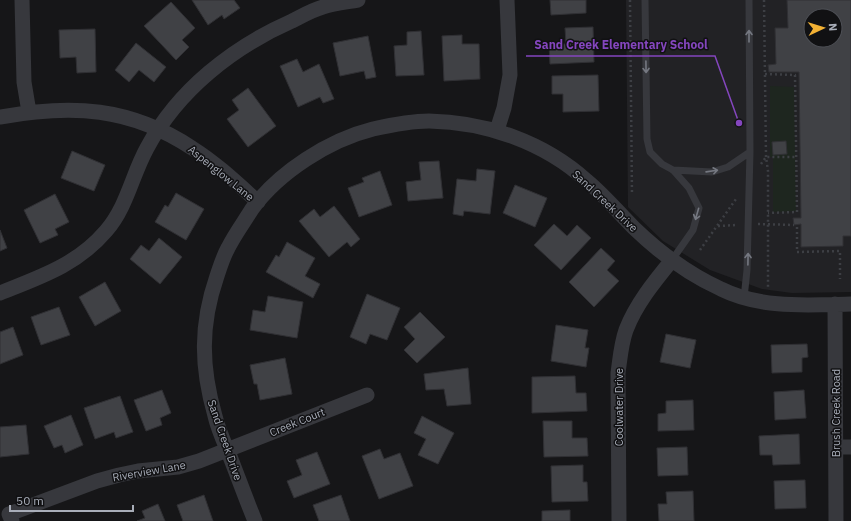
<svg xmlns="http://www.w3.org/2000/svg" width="851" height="521" font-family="'IBM Plex Sans',sans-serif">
	<rect width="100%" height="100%" fill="#161618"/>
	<!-- built -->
	<path fill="#222225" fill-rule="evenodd" d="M 626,0 L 851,0 L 851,292 L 792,293 L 762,289 L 710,270 L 663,241 L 628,207 ZM 811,16 L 835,16 L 835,40 L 811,40 Z"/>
	<!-- green -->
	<path fill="#1e261f" d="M 770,86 L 794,87 L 796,211 L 773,212 L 773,157 L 770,157 Z"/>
	<!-- building -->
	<path fill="#404145" stroke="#303034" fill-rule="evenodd" d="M 192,0 L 234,0 L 240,8 L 224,19 L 222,15 L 208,25 Z
		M 550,0 L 586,0 L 586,13 L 551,15 Z
		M 787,0 L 851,0 L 851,236 L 843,236 L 843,246 L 801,247 L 801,224 L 794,225 L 793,218 L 801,218 L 799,72 L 769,72 L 768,65 L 776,64 L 775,28 L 788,28 ZM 811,16 L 835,16 L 835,40 L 811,40 Z
		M 171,2 L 195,28 L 182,40 L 189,47 L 176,60 L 144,26 Z
		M 593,27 L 594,62 L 550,64 L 549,44 L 566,44 L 565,28 Z
		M 95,29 L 96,72 L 77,73 L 76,57 L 60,58 L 59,30 Z
		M 421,31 L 424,75 L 396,76 L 394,46 L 407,45 L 407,32 Z
		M 462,35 L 462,44 L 479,44 L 480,79 L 444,81 L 442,36 Z
		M 368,36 L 376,77 L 366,79 L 364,71 L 340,76 L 333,43 Z
		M 136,43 L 166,67 L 154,82 L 139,70 L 129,82 L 115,70 Z
		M 297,59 L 303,72 L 319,64 L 334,99 L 323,103 L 320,97 L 298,107 L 280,66 Z
		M 598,75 L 599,111 L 563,112 L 563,94 L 552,94 L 552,76 Z
		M 248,88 L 276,126 L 248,147 L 227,119 L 239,110 L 232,100 Z
		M 786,141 L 787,154 L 773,155 L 772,142 Z
		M 72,151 L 105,165 L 94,191 L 61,178 Z
		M 439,161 L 443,198 L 408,201 L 406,182 L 421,180 L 419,162 Z
		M 477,169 L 495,171 L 490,214 L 464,211 L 463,216 L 453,214 L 457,179 L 476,181 Z
		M 380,171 L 392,205 L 359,217 L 348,188 L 364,182 L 362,178 Z
		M 515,185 L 547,198 L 535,227 L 503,213 Z
		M 176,193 L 204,209 L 186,240 L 155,222 L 165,205 L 168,207 Z
		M 55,194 L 69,222 L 55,229 L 58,235 L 40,243 L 24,210 Z
		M 334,206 L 360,239 L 351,247 L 347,242 L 329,257 L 299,221 L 314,209 L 320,217 Z
		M 554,224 L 567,236 L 577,225 L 591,238 L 561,270 L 534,245 Z
		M 0,230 L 7,248 L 0,251 Z
		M 159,238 L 182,257 L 160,284 L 130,259 L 141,245 L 149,251 Z
		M 287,242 L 315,258 L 305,276 L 320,284 L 313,298 L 266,272 L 276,255 L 279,257 Z
		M 601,248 L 615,261 L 607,270 L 619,281 L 594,307 L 569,282 Z
		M 105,282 L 121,311 L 95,326 L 79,297 Z
		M 367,294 L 400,308 L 387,340 L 370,334 L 366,344 L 350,337 Z
		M 268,296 L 303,302 L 297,338 L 250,330 L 253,310 L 265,312 Z
		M 59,307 L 70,335 L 41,345 L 31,317 Z
		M 420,312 L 445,337 L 417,363 L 404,350 L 415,339 L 404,327 Z
		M 556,325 L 588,330 L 585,348 L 589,348 L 586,367 L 551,361 Z
		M 13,327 L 23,355 L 0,364 L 0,332 Z
		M 666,334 L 696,340 L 690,368 L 660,362 Z
		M 807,344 L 808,357 L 802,358 L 802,372 L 772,373 L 771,345 Z
		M 285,358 L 292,394 L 260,400 L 257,384 L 254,384 L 250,365 Z
		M 468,368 L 471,404 L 447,406 L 444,389 L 426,390 L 424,374 Z
		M 575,376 L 576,393 L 586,393 L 587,411 L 532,413 L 532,377 Z
		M 162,390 L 171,413 L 160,418 L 162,425 L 146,431 L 134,400 Z
		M 804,390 L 806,418 L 775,420 L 774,392 Z
		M 120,396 L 133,432 L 116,438 L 114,432 L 95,439 L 84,408 Z
		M 693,400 L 694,430 L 658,431 L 658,414 L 666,413 L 666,401 Z
		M 71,415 L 83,445 L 65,453 L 62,445 L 54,448 L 44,426 Z
		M 422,416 L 454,433 L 438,464 L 418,455 L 426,439 L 414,433 Z
		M 543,421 L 572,421 L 572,438 L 587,438 L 588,456 L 544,457 Z
		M 26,425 L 29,454 L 0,457 L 0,427 Z
		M 799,434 L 800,464 L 773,465 L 772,455 L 760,455 L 759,436 Z
		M 687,447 L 688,475 L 658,476 L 657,448 Z
		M 380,449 L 384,459 L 400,453 L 413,486 L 379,499 L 362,456 Z
		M 317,452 L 330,484 L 294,498 L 287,481 L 302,475 L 296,460 Z
		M 583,465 L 583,482 L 587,482 L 588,501 L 552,502 L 551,466 Z
		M 805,480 L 806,508 L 775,509 L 774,481 Z
		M 693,491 L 694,521 L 659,521 L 658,504 L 667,504 L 666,492 Z
		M 204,495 L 213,521 L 183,521 L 177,505 Z
		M 341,495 L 350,521 L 319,521 L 313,505 Z
		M 158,504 L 165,521 L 137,521 L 145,518 L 142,511 Z
		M 570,510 L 570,521 L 542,521 L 542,511 Z"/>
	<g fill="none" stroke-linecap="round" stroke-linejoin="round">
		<!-- path -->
		<path stroke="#3d3f44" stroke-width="2.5" stroke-dasharray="2 3" stroke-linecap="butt" d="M 630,0 L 632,195
			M 764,0 L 766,157 L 768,171 L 768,287
			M 765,74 L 795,75 L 797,212 L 768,213
			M 761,164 L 766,157 L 797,157
			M 758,224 L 794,225
			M 718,226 L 737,225
			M 797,227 L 797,252 L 840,251 L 840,279
			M 700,250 L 736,199"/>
		<!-- lane -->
		<path stroke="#37383d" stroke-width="7" d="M 645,0 L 647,139 L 650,152 L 662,164 L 673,170 L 689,188 L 699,208 L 693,230 L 672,260
			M 673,170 L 712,172 L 728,167 L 750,152 L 749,0
			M 744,298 L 747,270 L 750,152"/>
		<!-- street -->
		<path stroke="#37383d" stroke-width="15" d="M 22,0 L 24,82 L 29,112
			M 0,117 C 72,104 130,107 192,148 C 216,163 237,183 258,202
			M 497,130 L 504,108 L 510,75 L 507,0
			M 0,293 C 40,277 77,265 106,231 C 127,207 132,175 147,148 C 178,90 233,47 292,21 C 302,16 312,10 323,7 C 334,3 347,2 358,0
			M 835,304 L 836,521
			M 836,447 L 851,447
			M 12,521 L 9,514 L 97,481 L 119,475 L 138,471 L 178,467 L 199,461 L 367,395
			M 255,521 C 246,499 238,477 229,454 C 224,442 218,429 215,416 C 201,367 200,325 217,276 C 220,267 223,257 228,248 C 235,234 244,222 252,209 C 279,172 329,140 373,129 C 391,125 410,121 429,121 C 486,122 544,142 587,181 C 604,195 618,212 634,228 C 660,253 688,274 721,289 C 761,309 808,305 851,304
			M 619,521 L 618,373 C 620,359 621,344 626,330 C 636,304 654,282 672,260"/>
	</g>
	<!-- one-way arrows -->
	<defs><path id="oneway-shaft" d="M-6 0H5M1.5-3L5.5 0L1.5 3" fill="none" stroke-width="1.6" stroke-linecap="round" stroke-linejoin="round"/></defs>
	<g stroke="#757881">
		<use href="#oneway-shaft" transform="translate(749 36) rotate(-90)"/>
		<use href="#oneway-shaft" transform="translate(646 67) rotate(89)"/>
		<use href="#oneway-shaft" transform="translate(712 171) rotate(-8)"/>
		<use href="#oneway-shaft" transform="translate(697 214) rotate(106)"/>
		<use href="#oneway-shaft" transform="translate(748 259) rotate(-89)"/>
	</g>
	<g text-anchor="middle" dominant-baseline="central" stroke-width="3" stroke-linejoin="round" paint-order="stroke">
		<!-- street labels -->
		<g font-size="11" fill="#a8adb8" stroke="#111113">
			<text transform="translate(221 173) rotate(39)">Aspenglow Lane</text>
			<text transform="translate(605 201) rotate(43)">Sand Creek Drive</text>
			<text transform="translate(619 407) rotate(-90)">Coolwater Drive</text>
			<text transform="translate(836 413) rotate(-90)">Brush Creek Road</text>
			<text transform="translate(297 422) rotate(-22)">Creek Court</text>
			<text transform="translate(225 440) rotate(71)">Sand Creek Drive</text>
			<text transform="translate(149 471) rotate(-10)">Riverview Lane</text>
		</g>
	</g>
	<!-- callouts -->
	<path fill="none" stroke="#8446be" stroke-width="1.5" d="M739 123L715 56H526"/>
	<circle fill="#8446be" stroke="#111113" stroke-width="1.5" cx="739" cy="123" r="4"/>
	<g font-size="12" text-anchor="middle" font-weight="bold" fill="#8446be" stroke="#111113" stroke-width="3" stroke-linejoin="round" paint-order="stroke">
		<text x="621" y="49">Sand Creek Elementary School</text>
	</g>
	<!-- north arrow -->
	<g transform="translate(823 28) rotate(86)"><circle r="19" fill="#111113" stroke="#4d4f55"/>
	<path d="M0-3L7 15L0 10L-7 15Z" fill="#f2b134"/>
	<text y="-6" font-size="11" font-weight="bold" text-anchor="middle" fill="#a8adb8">N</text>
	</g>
	<!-- scale -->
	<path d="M10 505v6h123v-6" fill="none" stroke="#a8adb8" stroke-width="2"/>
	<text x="16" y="505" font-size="12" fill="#a8adb8" stroke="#111113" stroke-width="3" paint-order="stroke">50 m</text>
</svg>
